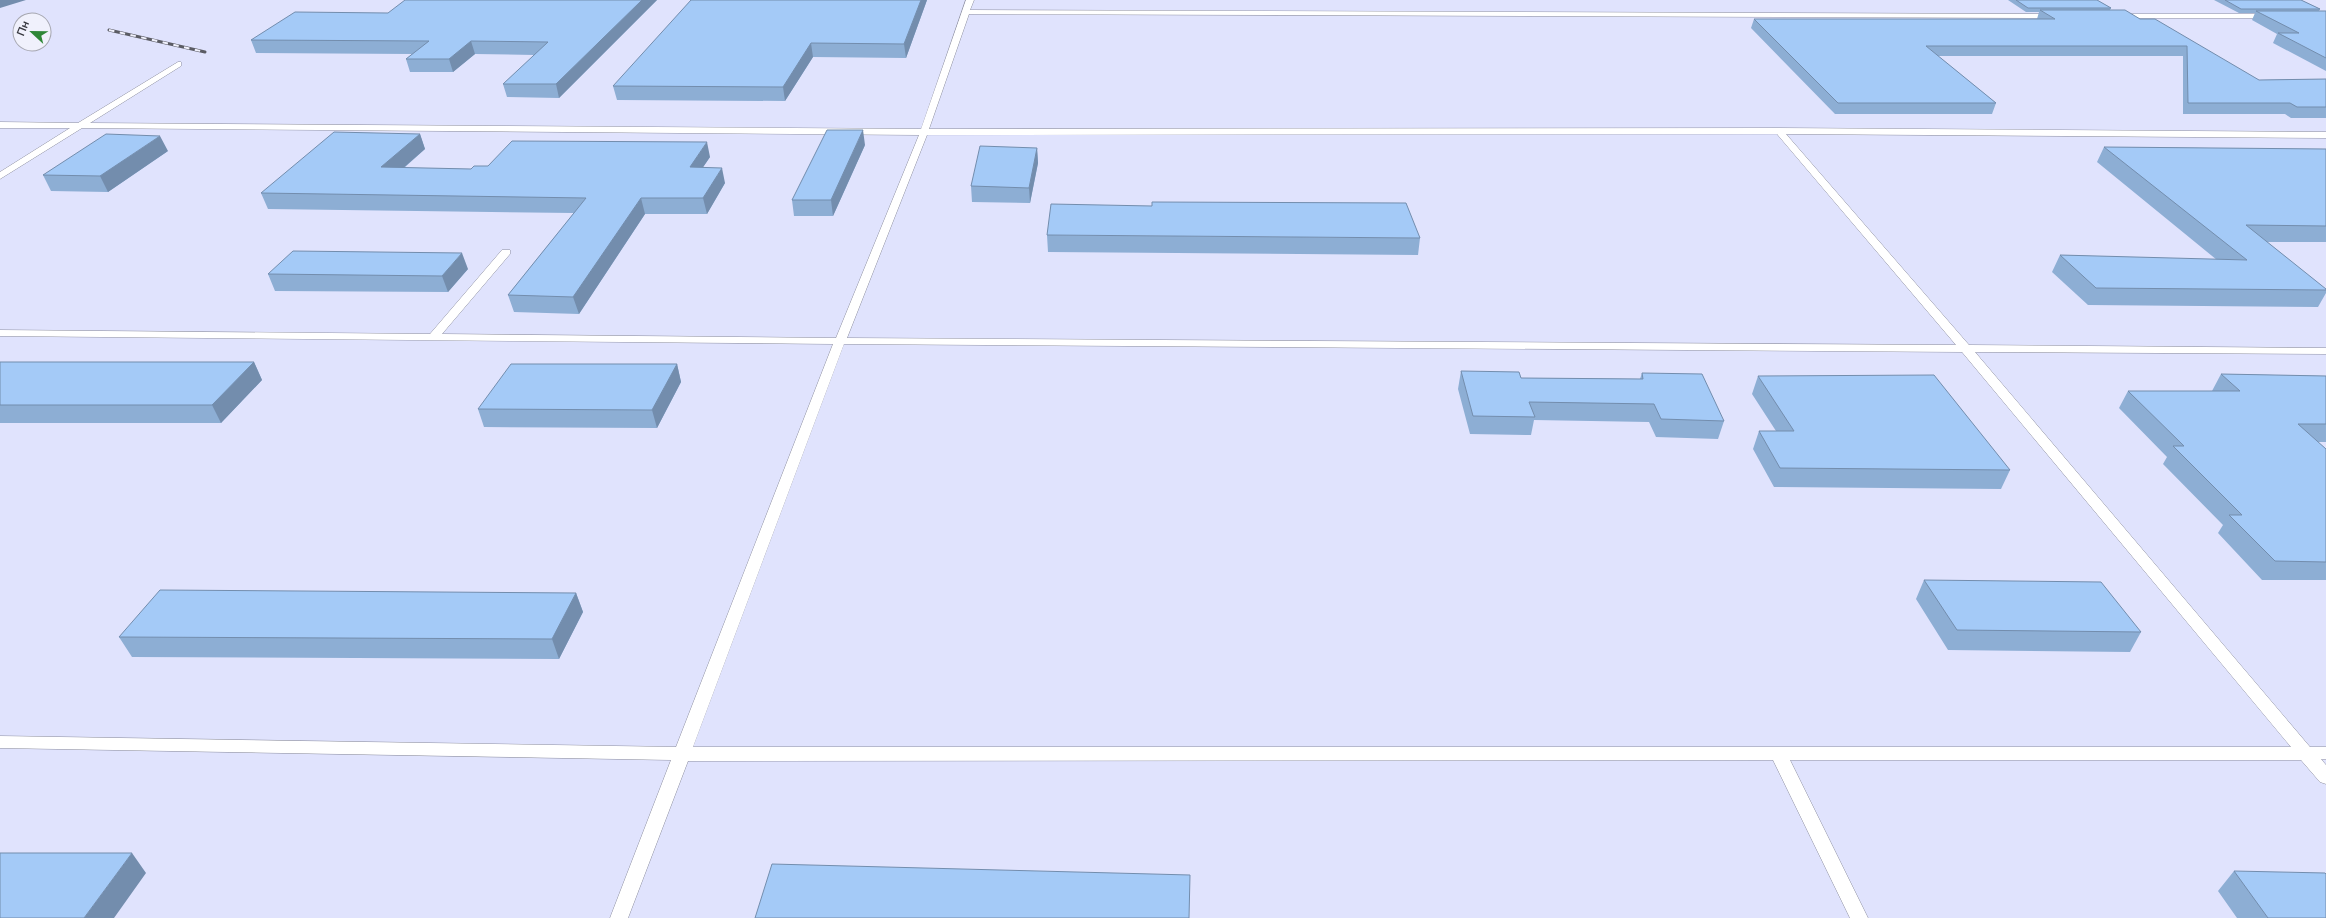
<svg xmlns="http://www.w3.org/2000/svg" width="2326" height="918" font-family="Mulish,sans-serif">
	<rect width="100%" height="100%" fill="#f0f1fc"/>
	<!-- built -->
	<path fill="#e0e3fd" fill-rule="evenodd" d="M 0,0 L 2326,0 L 2326,918 L 0,918 ZM 20,20 L 44,20 L 44,44 L 20,44 Z"/>
	<g fill="none" stroke-linecap="round" stroke-linejoin="round">
		<!-- service casing -->
		<g stroke="#8d8f9f" stroke-width="1">
			<path id="service" d="M 966,0 L 974,0 L 970,10 L 2054,14 L 2058,16 L 2054,18 L 969,14 L 929,129 L 1779,128 L 2326,132 L 2326,138 L 1786,134 L 1969,345 L 2326,348 L 2326,354 L 1975,352 L 2310,747 L 2326,747 L 2326,759 L 2321,759 L 2326,765 L 2326,784 L 2320,782 L 2301,760 L 1790,760 L 1868,918 L 1850,918 L 1773,760 L 688,761 L 628,918 L 610,918 L 671,760 L 0,748 L 0,736 L 676,747 L 833,344 L 0,336 L 0,330 L 430,334 L 502,250 L 510,250 L 510,254 L 442,334 L 836,338 L 919,135 L 82,128 L 0,179 L 0,172 L 70,128 L 0,128 L 0,122 L 78,123 L 178,62 L 181,62 L 181,66 L 90,123 L 921,129 ZM 1777,134 L 1956,345 L 847,338 L 927,135 ZM 844,344 L 1962,352 L 2291,747 L 693,747 Z
				M 2115,14 L 2270,14 L 2274,16 L 2270,18 L 2118,18 L 2114,16 Z"/>
		</g>
		<!-- service -->
		<use href="#service" fill="#fff" fill-rule="evenodd"/>
		<!-- rail casing -->
		<g stroke="#5b5c64" stroke-width="3">
			<path id="rail" d="M 109,30 L 205,52"/>
		</g>
		<!-- rail -->
		<use href="#rail" stroke="#f0f1fc" stroke-width="2" stroke-dasharray="5.5" stroke-linecap="butt"/>
	</g>
	<!-- wall -->
	<path fill="#8daed4" d="M 657,0 L 559,98 L 507,97 L 503,84 L 535,55 L 475,54 L 453,72 L 410,72 L 406,59 L 412,54 L 256,53 L 251,40 L 388,13 Z
		M 927,0 L 906,58 L 813,57 L 785,101 L 617,100 L 613,86 Z
		M 2008,0 L 2097,0 L 2111,8 L 2110,10 L 2140,19 L 2259,80 L 2326,79 L 2326,118 L 2291,118 L 2285,114 L 2183,114 L 2183,56 L 1938,56 L 1996,103 L 1992,114 L 1835,114 L 1751,28 L 1754,19 L 2037,19 L 2039,12 L 2026,12 Z
		M 2214,0 L 2301,0 L 2320,9 L 2319,11 L 2326,11 L 2326,71 L 2273,43 L 2277,34 L 2252,20 L 2255,13 L 2239,13 Z
		M 420,134 L 425,149 L 404,168 L 471,169 L 488,166 L 710,157 L 703,167 L 725,183 L 707,214 L 645,214 L 579,314 L 514,312 L 508,295 L 574,213 L 268,209 L 261,193 Z
		M 865,145 L 833,216 L 794,216 L 792,200 Z
		M 2104,147 L 2326,149 L 2326,242 L 2267,242 L 2326,290 L 2326,293 L 2318,307 L 2088,305 L 2052,272 L 2060,255 L 2217,260 L 2097,162 Z
		M 1037,148 L 1038,163 L 1030,203 L 972,202 L 971,186 Z
		M 168,151 L 108,192 L 51,191 L 43,175 Z
		M 1047,235 L 1420,238 L 1418,255 L 1048,252 Z
		M 468,269 L 448,292 L 275,291 L 268,274 Z
		M 0,362 L 254,362 L 262,380 L 221,423 L 0,423 Z
		M 677,364 L 681,382 L 657,428 L 484,427 L 478,409 Z
		M 1461,371 L 1521,378 L 1640,379 L 1642,373 L 1724,421 L 1718,439 L 1656,437 L 1649,422 L 1534,420 L 1531,435 L 1470,434 L 1458,389 Z
		M 2221,374 L 2326,376 L 2326,442 L 2318,442 L 2326,449 L 2326,580 L 2262,580 L 2218,533 L 2223,525 L 2163,464 L 2167,457 L 2119,408 L 2128,391 L 2212,391 Z
		M 1758,376 L 2010,470 L 2001,489 L 1774,487 L 1753,449 L 1759,431 L 1776,431 L 1752,394 Z
		M 1924,580 L 2141,632 L 2130,652 L 1948,650 L 1916,599 Z
		M 576,593 L 583,612 L 559,659 L 132,657 L 119,637 Z
		M 2234,871 L 2326,918 L 2237,918 L 2218,891 Z"/>
	<!-- shaded-wall -->
	<path fill="#738dad" d="M 0,0 L 26,0 L 0,8 Z
		M 642,0 L 657,0 L 559,98 L 556,84 Z
		M 921,0 L 927,0 L 906,58 L 904,44 Z
		M 471,41 L 475,54 L 453,72 L 449,59 Z
		M 811,43 L 813,57 L 785,101 L 783,87 Z
		M 863,130 L 865,145 L 833,216 L 831,200 Z
		M 420,134 L 425,149 L 386,183 L 381,167 Z
		M 160,136 L 168,151 L 108,192 L 100,176 Z
		M 707,142 L 710,157 L 693,182 L 690,167 Z
		M 1037,148 L 1038,163 L 1030,203 L 1029,188 Z
		M 722,168 L 725,183 L 707,214 L 703,198 Z
		M 641,198 L 645,214 L 579,314 L 573,297 Z
		M 462,253 L 468,269 L 448,292 L 442,276 Z
		M 254,362 L 262,380 L 221,423 L 212,405 Z
		M 677,364 L 681,382 L 657,428 L 652,410 Z
		M 576,593 L 583,612 L 559,659 L 552,639 Z
		M 132,853 L 146,873 L 114,918 L 84,918 Z"/>
	<!-- building -->
	<path fill="#a4caf7" stroke="#738dad" d="M 405,0 L 642,0 L 556,84 L 503,84 L 548,42 L 471,41 L 449,59 L 406,59 L 429,41 L 251,40 L 295,12 L 388,13 Z
		M 691,0 L 921,0 L 904,44 L 811,43 L 783,87 L 613,86 Z
		M 2016,0 L 2097,0 L 2111,8 L 2028,8 Z
		M 2225,0 L 2301,0 L 2320,9 L 2241,9 Z
		M 2040,10 L 2125,10 L 2140,19 L 2155,19 L 2259,80 L 2326,79 L 2326,107 L 2297,107 L 2290,103 L 2188,103 L 2187,46 L 1926,46 L 1996,103 L 1838,103 L 1754,19 L 2055,19 Z
		M 2256,11 L 2326,11 L 2326,58 L 2278,33 L 2299,33 Z
		M 827,130 L 863,130 L 831,200 L 792,200 Z
		M 334,132 L 420,134 L 381,167 L 471,169 L 474,166 L 488,166 L 512,141 L 707,142 L 690,167 L 722,168 L 703,198 L 641,198 L 573,297 L 508,295 L 586,198 L 261,193 Z
		M 106,134 L 160,136 L 100,176 L 43,175 Z
		M 980,146 L 1037,148 L 1029,188 L 971,186 Z
		M 2104,147 L 2326,149 L 2326,226 L 2246,225 L 2326,289 L 2326,290 L 2096,288 L 2060,255 L 2247,260 Z
		M 1152,202 L 1406,203 L 1420,238 L 1047,235 L 1051,204 L 1152,206 Z
		M 293,251 L 462,253 L 442,276 L 268,274 Z
		M 0,362 L 254,362 L 212,405 L 0,405 Z
		M 511,364 L 677,364 L 652,410 L 478,409 Z
		M 1461,371 L 1519,372 L 1521,378 L 1643,379 L 1642,373 L 1702,374 L 1724,421 L 1661,419 L 1654,404 L 1529,402 L 1535,417 L 1473,416 Z
		M 2221,374 L 2326,376 L 2326,424 L 2298,424 L 2326,449 L 2326,562 L 2275,561 L 2229,515 L 2242,515 L 2173,446 L 2184,446 L 2128,391 L 2240,391 Z
		M 1934,375 L 2010,470 L 1780,468 L 1759,431 L 1794,431 L 1758,376 Z
		M 1924,580 L 2101,582 L 2141,632 L 1957,630 Z
		M 160,590 L 576,593 L 552,639 L 119,637 Z
		M 0,853 L 132,853 L 84,918 L 0,918 Z
		M 772,864 L 1190,875 L 1189,918 L 755,918 Z
		M 2234,871 L 2325,873 L 2326,874 L 2326,918 L 2268,918 Z"/>
	<!-- north arrow -->
	<g transform="translate(32 32) rotate(292)"><circle r="19" fill="#f0f1fc" stroke="#a6a7b0"/>
	<path d="M0-3L7 15L0 10L-7 15Z" fill="#2e8737"/>
	<text y="-6" font-size="11" font-weight="bold" text-anchor="middle" fill="#36373e">Пн</text>
	</g>
</svg>
